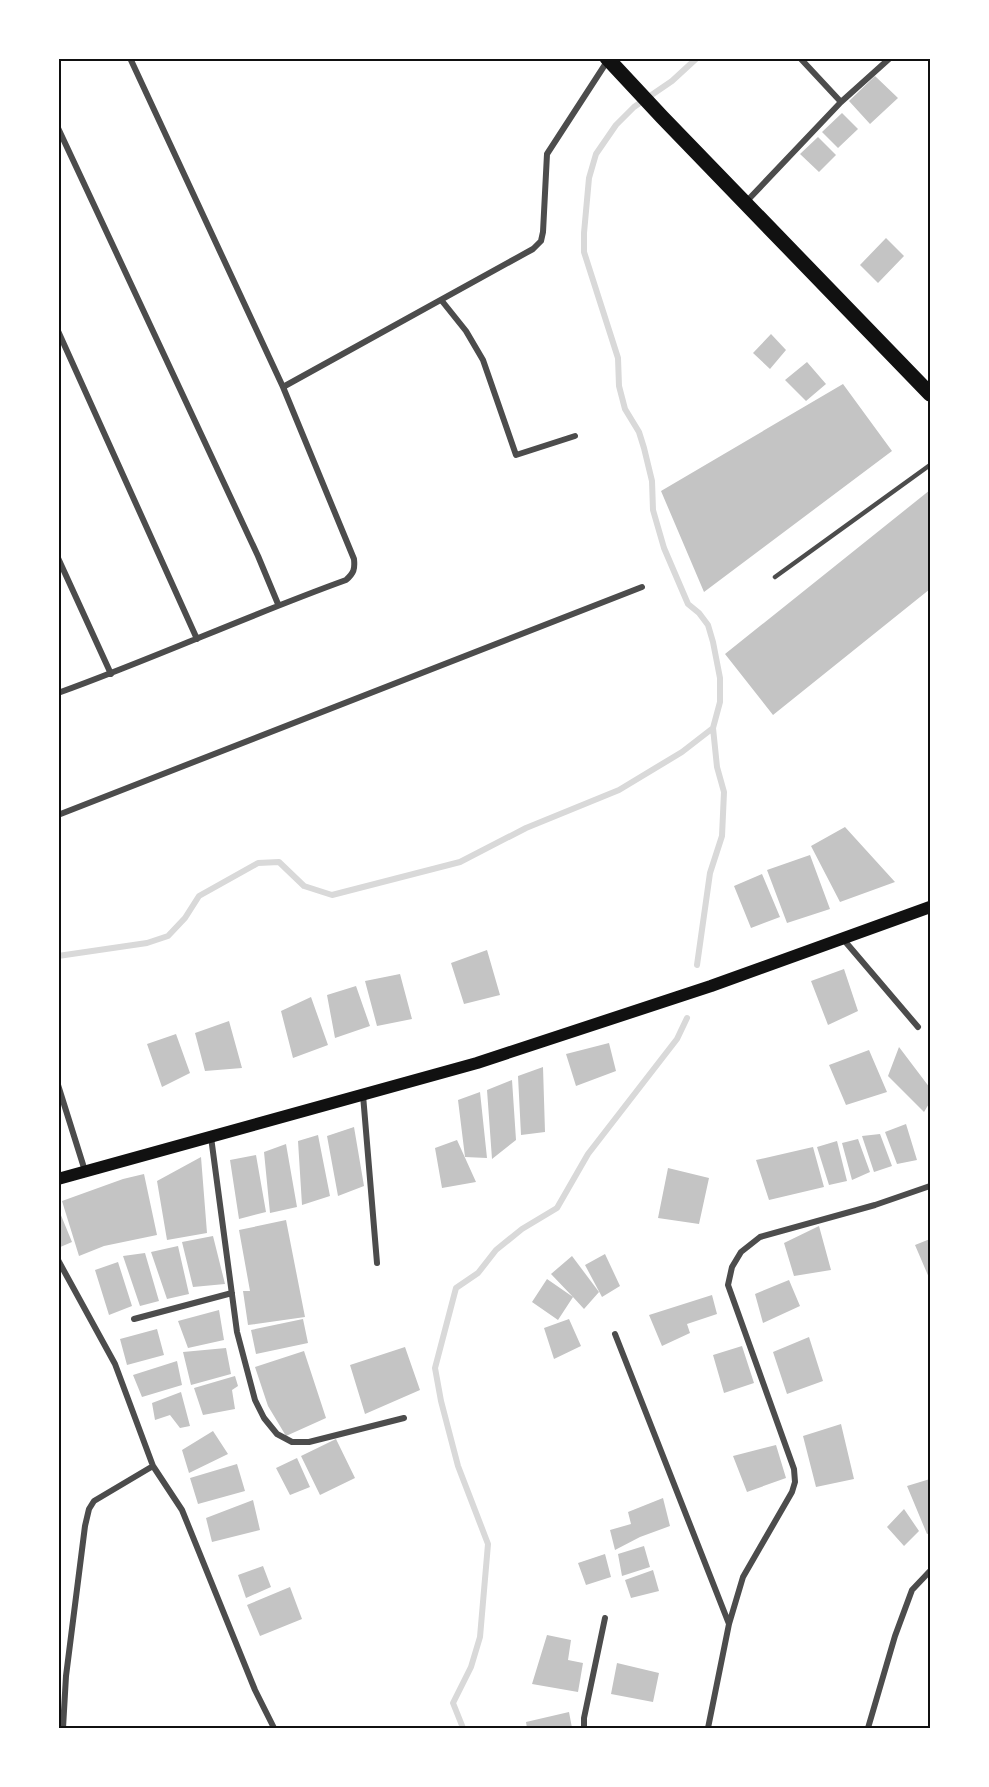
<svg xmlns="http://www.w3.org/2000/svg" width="989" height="1787" font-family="'Work Sans',sans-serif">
	<rect width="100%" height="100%" fill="#fff"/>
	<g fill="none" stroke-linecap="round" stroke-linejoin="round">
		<!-- stream -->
		<path stroke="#d9d9d9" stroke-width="6" d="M 58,956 L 147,943 L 168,936 L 185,918 L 199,896 L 258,863 L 279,862 L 304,886 L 332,895 L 460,862 L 526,828 L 619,790 L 682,752 L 713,728 L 720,702 L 720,678 L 713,642 L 708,625 L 699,613 L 688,604 L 664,548 L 653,510 L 652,481 L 644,448 L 639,432 L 625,409 L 619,386 L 618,358 L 584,252 L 584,233 L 589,178 L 596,154 L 616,125 L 634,107 L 672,81 L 697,58
			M 697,965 L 710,873 L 722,836 L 724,792 L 717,767 L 713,728
			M 463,1728 L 453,1703 L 471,1667 L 480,1637 L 488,1544 L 458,1466 L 441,1401 L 435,1368 L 456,1288 L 478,1273 L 496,1250 L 522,1229 L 557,1208 L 588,1154 L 677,1039 L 687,1018"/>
	</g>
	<!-- building -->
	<path fill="#c4c4c4" d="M 875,76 L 898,98 L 870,124 L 849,101 Z
		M 842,113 L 858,129 L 838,148 L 822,132 Z
		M 818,137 L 836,155 L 819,172 L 800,154 Z
		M 886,238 L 904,256 L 878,283 L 860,265 Z
		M 771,334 L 786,350 L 770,369 L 753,353 Z
		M 807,362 L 826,384 L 806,401 L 785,380 Z
		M 843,384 L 892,451 L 704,592 L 661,491 Z
		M 930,490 L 930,589 L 773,715 L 725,654 Z
		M 845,827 L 895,882 L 840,902 L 811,846 Z
		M 810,855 L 830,909 L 787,923 L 767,870 Z
		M 762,874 L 780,917 L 751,928 L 734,886 Z
		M 487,950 L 500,995 L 464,1004 L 451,963 Z
		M 844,969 L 858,1011 L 828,1025 L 811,981 Z
		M 400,974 L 412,1019 L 377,1026 L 365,981 Z
		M 356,986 L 370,1026 L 335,1038 L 327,995 Z
		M 311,997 L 328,1045 L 293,1058 L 281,1011 Z
		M 229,1021 L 242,1068 L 205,1071 L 195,1033 Z
		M 176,1034 L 190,1073 L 162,1087 L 147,1044 Z
		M 609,1043 L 616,1071 L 576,1086 L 566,1054 Z
		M 899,1047 L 930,1088 L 930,1102 L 924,1112 L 888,1076 Z
		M 869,1050 L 887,1092 L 846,1105 L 829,1065 Z
		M 543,1067 L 545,1132 L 521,1135 L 518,1076 Z
		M 512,1080 L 516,1140 L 492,1159 L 487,1090 Z
		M 480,1092 L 487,1158 L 465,1157 L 458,1100 Z
		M 906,1124 L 917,1160 L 897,1164 L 885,1132 Z
		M 354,1127 L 364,1186 L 338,1196 L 327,1136 Z
		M 880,1134 L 892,1166 L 874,1172 L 862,1136 Z
		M 318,1135 L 330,1196 L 302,1205 L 298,1141 Z
		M 858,1139 L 870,1172 L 852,1180 L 842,1143 Z
		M 457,1140 L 476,1182 L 442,1188 L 435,1148 Z
		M 837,1141 L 847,1181 L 829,1185 L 817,1147 Z
		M 286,1144 L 297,1207 L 270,1213 L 264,1152 Z
		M 813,1147 L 824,1187 L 769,1200 L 756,1160 Z
		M 256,1155 L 266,1212 L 239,1219 L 230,1160 Z
		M 201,1157 L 207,1233 L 167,1240 L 157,1181 Z
		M 668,1168 L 709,1178 L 699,1224 L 658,1218 Z
		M 144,1174 L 157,1235 L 104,1246 L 79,1256 L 62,1201 L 123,1179 Z
		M 58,1208 L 72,1242 L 58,1248 Z
		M 286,1220 L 305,1317 L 248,1325 L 243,1291 L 250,1291 L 239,1230 Z
		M 819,1226 L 831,1270 L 794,1276 L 784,1243 Z
		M 213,1236 L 225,1284 L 193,1287 L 182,1242 Z
		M 930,1239 L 930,1280 L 915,1245 Z
		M 178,1246 L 189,1294 L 167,1299 L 151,1252 Z
		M 145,1253 L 159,1301 L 140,1306 L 123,1256 Z
		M 605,1254 L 620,1286 L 602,1297 L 585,1265 Z
		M 572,1256 L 599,1292 L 584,1309 L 573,1297 L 558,1320 L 532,1302 L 547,1279 L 573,1297 L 551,1274 Z
		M 118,1262 L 132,1306 L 109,1315 L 95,1270 Z
		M 789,1280 L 800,1306 L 763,1323 L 755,1294 Z
		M 712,1295 L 717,1314 L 687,1324 L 690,1333 L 662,1346 L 649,1315 Z
		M 219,1310 L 224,1340 L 188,1348 L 178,1321 Z
		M 303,1319 L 308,1343 L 256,1354 L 251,1330 Z
		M 569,1319 L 581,1346 L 554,1359 L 544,1328 Z
		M 157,1329 L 164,1355 L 127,1365 L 120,1339 Z
		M 809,1337 L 823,1381 L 787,1394 L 773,1352 Z
		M 742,1346 L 754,1383 L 724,1393 L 713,1355 Z
		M 405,1347 L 420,1390 L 365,1414 L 350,1365 Z
		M 226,1348 L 231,1374 L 191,1385 L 183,1352 Z
		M 304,1351 L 326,1418 L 286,1436 L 268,1406 L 255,1367 Z
		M 177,1361 L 182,1385 L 142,1397 L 133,1375 Z
		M 235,1376 L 238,1386 L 232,1390 L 235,1409 L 203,1415 L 194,1388 Z
		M 181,1392 L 190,1426 L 180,1428 L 170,1415 L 155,1420 L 152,1403 Z
		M 841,1424 L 854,1479 L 816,1487 L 803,1436 Z
		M 213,1431 L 228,1454 L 189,1473 L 182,1450 Z
		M 336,1439 L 355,1478 L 320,1495 L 301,1456 Z
		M 776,1445 L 786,1478 L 747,1492 L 733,1456 Z
		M 297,1458 L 310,1487 L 290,1495 L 276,1468 Z
		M 237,1464 L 245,1491 L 198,1504 L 190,1478 Z
		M 930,1479 L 930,1533 L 927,1534 L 907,1486 Z
		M 663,1498 L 670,1526 L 640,1537 L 615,1550 L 610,1530 L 631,1524 L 628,1512 Z
		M 253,1500 L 260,1530 L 212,1542 L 206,1518 Z
		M 904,1509 L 919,1531 L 904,1546 L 887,1527 Z
		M 644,1546 L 650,1567 L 622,1576 L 618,1554 Z
		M 605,1554 L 611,1577 L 586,1585 L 578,1563 Z
		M 263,1566 L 271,1587 L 246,1598 L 238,1575 Z
		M 653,1570 L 659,1591 L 631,1598 L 625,1580 Z
		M 290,1587 L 302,1619 L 260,1636 L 247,1605 Z
		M 547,1635 L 571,1640 L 568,1660 L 583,1663 L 578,1692 L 532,1684 Z
		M 617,1663 L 659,1673 L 653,1702 L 611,1694 Z
		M 569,1712 L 572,1728 L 527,1728 L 526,1722 Z"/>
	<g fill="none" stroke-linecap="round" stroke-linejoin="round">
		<!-- service -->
		<path stroke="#4c4c4c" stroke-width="4.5" d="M 775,577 L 930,465"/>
		<!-- minor -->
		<path stroke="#4c4c4c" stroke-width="6" d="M 800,58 L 841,102
			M 58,128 L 258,556 L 278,604
			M 746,202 L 841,102 L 890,58
			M 442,301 L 466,331 L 483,360 L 516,455 L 575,436
			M 58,331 L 197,639
			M 283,387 L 533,249 L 541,241 L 543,232 L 547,154 L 608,60
			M 58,558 L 111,674
			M 58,693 C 155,658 249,615 346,580 C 354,573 355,569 354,559 L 283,387 L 130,58
			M 58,815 L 642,587
			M 843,939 L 918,1027
			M 58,1085 L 85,1171
			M 363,1095 L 377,1263
			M 211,1137 L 237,1332 L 255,1400 L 264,1418 L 277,1434 L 292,1442 L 309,1442 L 404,1418
			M 58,1260 L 115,1364 L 153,1466 L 182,1510 L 255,1690 L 274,1728
			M 134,1319 L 232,1293
			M 615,1334 L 729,1624
			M 63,1728 L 66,1676 L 85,1526 L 89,1509 L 94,1501 L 153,1466
			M 584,1728 L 584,1718 L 605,1618
			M 708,1728 L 729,1624 L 743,1577 L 792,1492 L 795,1482 L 794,1469 L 728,1285 L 732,1267 L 741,1252 L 760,1237 L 875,1205 L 930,1186
			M 868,1728 L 895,1636 L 912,1590 L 930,1571"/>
		<!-- secondary -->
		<path stroke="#111" stroke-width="12" d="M 58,1179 L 477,1063 L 711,986 L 930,907"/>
		<!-- primary -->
		<path stroke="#111" stroke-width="15" d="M 607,58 L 662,117 L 930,394"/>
	</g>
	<!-- border -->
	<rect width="989" height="1787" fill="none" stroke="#ffffff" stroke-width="120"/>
	<rect x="60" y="60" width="869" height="1667" fill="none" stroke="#111" stroke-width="2"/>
</svg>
